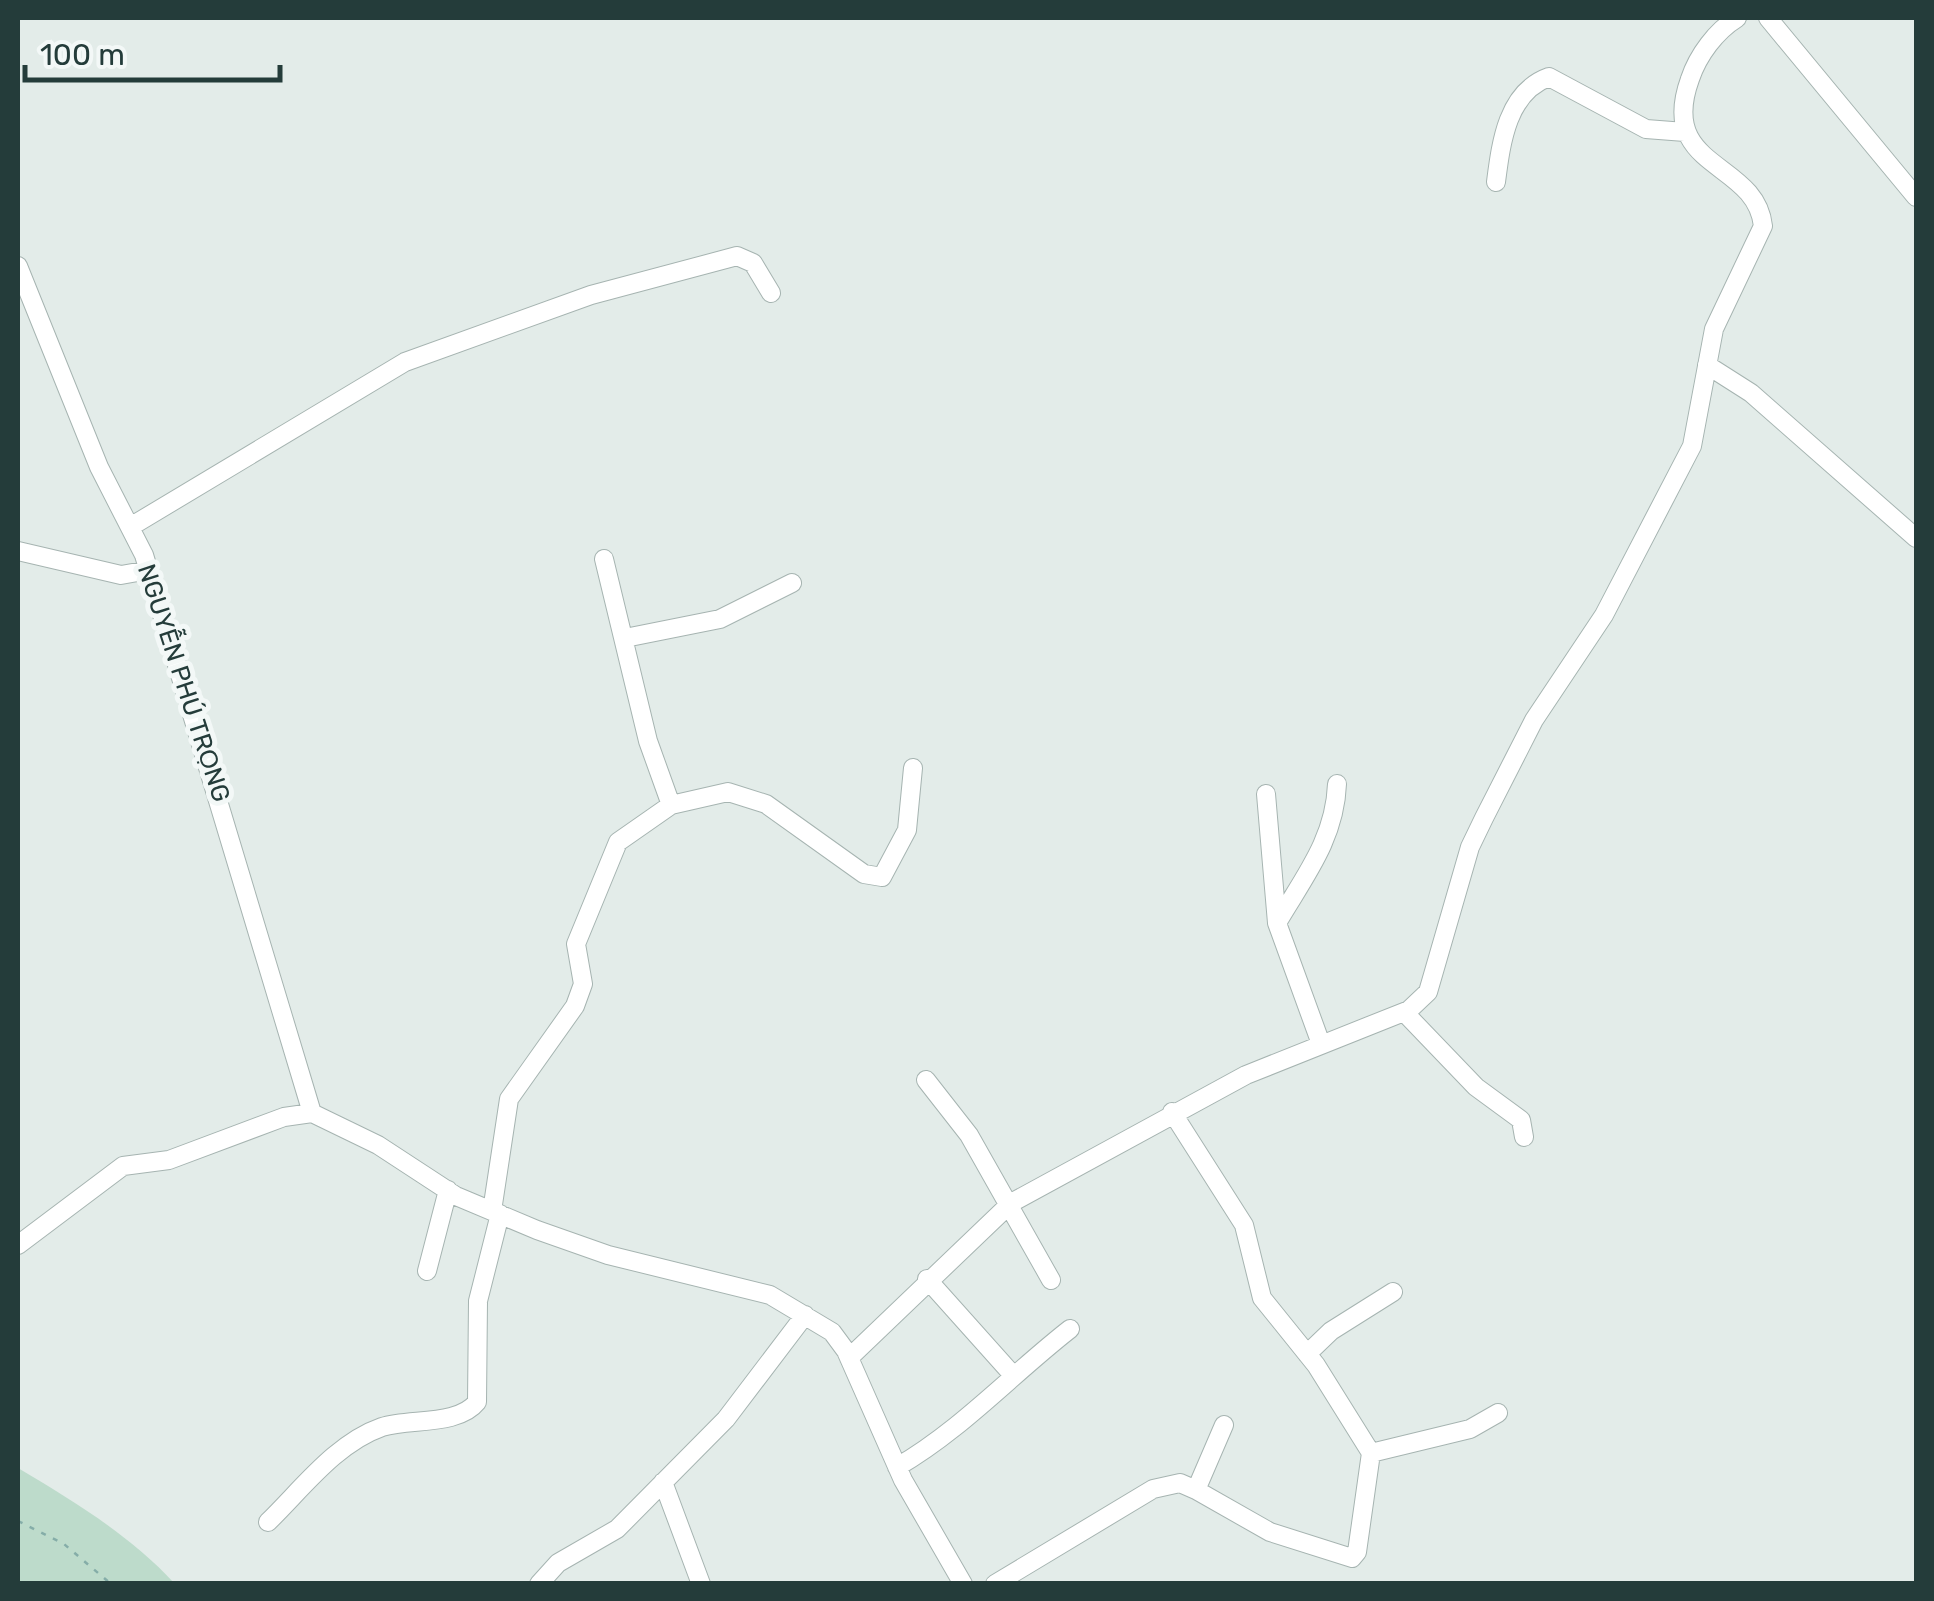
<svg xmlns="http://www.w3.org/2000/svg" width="1934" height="1601" font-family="Rubik,sans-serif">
	<rect width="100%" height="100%" fill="#e3ece9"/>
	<!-- green -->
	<path fill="#bddbcb" d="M 18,1468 C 72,1500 131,1536 174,1583 L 18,1583 Z"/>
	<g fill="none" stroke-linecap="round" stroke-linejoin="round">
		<!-- street casing -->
		<g stroke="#a6b4b1" stroke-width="20">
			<path id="street" d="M 1768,18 L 1916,197
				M 1496,182 C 1501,143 1507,92 1549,77 L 1646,129 L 1685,132
				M 18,266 L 99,467 L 144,555 L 312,1113
				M 1707,365 L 1751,393 L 1916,538
				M 130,527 L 405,362 L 591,295 L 737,256 L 753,263 L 771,293
				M 18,551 L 121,575 L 149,570
				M 604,559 L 648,741 L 671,805
				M 625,638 L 720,619 L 792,583
				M 1266,794 L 1277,923 L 1321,1044
				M 1277,923 C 1304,877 1335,839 1337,784
				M 1404,1012 L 1476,1087 L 1521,1120 L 1524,1137
				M 926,1080 L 969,1135 L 1051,1280
				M 1172,1112 L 1244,1225 L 1262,1298 L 1316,1365 L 1371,1453 L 1357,1552 L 1352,1558 L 1270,1532 L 1196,1490 L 1224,1425
				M 492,1211 L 509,1099 L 575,1006 L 583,984 L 576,944 L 618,842 L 671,805 L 728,792 L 766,804 L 864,874 L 882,877 L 907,830 L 913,768
				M 18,1245 L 123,1166 L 169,1160 L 284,1117 L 312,1113 L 378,1145 L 456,1196 L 537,1230 L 608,1255 L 770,1295 L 832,1332 L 846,1351 L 903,1480 L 963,1584
				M 427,1271 L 448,1190
				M 927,1279 L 1012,1374
				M 1307,1354 L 1331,1331 L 1393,1292
				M 849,1358 L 1011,1203 L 1246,1075 L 1409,1010 L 1428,992 L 1470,847 L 1484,818 L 1534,720 L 1604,615 L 1692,446 L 1714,329 L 1763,226 C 1756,160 1657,170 1690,79 C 1698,55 1716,31 1737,18
				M 1371,1453 L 1470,1429 L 1498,1413
				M 897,1467 C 961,1430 1011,1375 1070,1329
				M 663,1482 L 701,1584
				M 268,1522 C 302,1489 336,1443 382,1427 C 410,1418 458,1426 477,1402 L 478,1301 L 500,1214
				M 539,1584 L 558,1563 L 617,1529 L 726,1419 L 805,1315
				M 995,1584 L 1153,1489 L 1180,1483 L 1196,1490"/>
		</g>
		<!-- path -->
		<path stroke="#85ada8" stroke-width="2.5" stroke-dasharray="5 8" stroke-linecap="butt" d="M 18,1521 L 64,1544 L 111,1584"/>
		<!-- street -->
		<use href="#street" stroke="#fff" stroke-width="18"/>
	</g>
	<g text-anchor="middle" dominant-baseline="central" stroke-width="10" stroke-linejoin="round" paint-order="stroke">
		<!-- street labels -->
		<g font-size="25" fill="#243c3a" stroke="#f3f8f7">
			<text transform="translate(184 683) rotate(72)">NGUYỄN PHÚ TRỌNG</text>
		</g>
	</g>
	<!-- border -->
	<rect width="1934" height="1601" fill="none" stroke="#243c3a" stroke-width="40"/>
	<!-- scale -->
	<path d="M25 65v15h255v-15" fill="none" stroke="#243c3a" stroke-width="5"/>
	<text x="40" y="65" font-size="30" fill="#243c3a" stroke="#f3f8f7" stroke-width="8" paint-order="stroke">100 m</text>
</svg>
